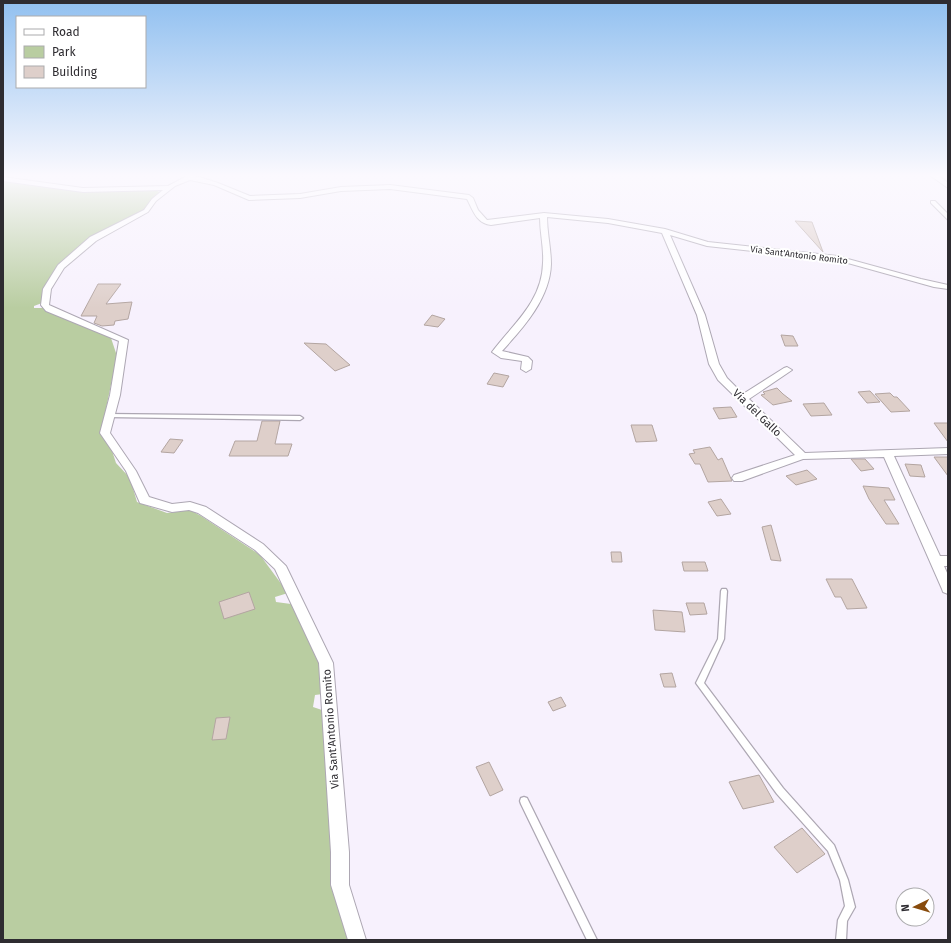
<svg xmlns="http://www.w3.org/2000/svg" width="951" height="943" font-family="'Fira Sans',sans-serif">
	<rect width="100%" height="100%" fill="#f7f1fd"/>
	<!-- green -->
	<path fill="#b9cda1" d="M 3,180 L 77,191 L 154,189 L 161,193 L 139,214 L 107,231 L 58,267 L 42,291 L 42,303 L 34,306 L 34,308 L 43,308 L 46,311 L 111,338 L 117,356 L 103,423 L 116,463 L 130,478 L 137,502 L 167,513 L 190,510 L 201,516 L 260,555 L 288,593 L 275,597 L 276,602 L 291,604 L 322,664 L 323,694 L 315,695 L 313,707 L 322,710 L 333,887 L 349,940 L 3,940 Z"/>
	<!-- building -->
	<path fill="#decfca" stroke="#b3a5a1" d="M 795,221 L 812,222 L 823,252 Z
		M 98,284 L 121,284 L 106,304 L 132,302 L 128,319 L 115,321 L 114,325 L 102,326 L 94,323 L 97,316 L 81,316 Z
		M 432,315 L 445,319 L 438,327 L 424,325 Z
		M 781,335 L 793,336 L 798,346 L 785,346 Z
		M 304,343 L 326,344 L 350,365 L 335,371 Z
		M 494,373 L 509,376 L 503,387 L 487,384 Z
		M 777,388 L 783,394 L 792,401 L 773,405 L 761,395 L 765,394 L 763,392 Z
		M 870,391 L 880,402 L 867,403 L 858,392 Z
		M 890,393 L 894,397 L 897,397 L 910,411 L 891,412 L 875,394 Z
		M 824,403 L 832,415 L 811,416 L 803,404 Z
		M 731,407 L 737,417 L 719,419 L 713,408 Z
		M 262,421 L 280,421 L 275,444 L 292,444 L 288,456 L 229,456 L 235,441 L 257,441 Z
		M 934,423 L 948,423 L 948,442 Z
		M 631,425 L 652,425 L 657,441 L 636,442 Z
		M 170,439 L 183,440 L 174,453 L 161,452 Z
		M 710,447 L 718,460 L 722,458 L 732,481 L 708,482 L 700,464 L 695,464 L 689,454 L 695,453 L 693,450 Z
		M 934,457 L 948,457 L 948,476 Z
		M 851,459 L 865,459 L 874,469 L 861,471 Z
		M 905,464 L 921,465 L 925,477 L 910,476 Z
		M 807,470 L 817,479 L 796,485 L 786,476 Z
		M 863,486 L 889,488 L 895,500 L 884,500 L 899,524 L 886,524 L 869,499 Z
		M 721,499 L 731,514 L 717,516 L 708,502 Z
		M 771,525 L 781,561 L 771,560 L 762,527 Z
		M 611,552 L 621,552 L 622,562 L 612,562 Z
		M 682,562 L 705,562 L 708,571 L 684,571 Z
		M 826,579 L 852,579 L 867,608 L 847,609 L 841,597 L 835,597 Z
		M 249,592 L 255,609 L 224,619 L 219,602 Z
		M 686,603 L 704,603 L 707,614 L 690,615 Z
		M 653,610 L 682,612 L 685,632 L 655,630 Z
		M 672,673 L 676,687 L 664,687 L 660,674 Z
		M 561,697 L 566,706 L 553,711 L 548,702 Z
		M 230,717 L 226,739 L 212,740 L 216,718 Z
		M 489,762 L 503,790 L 490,796 L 476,767 Z
		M 759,775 L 774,802 L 743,809 L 729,782 Z
		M 802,828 L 825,854 L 797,873 L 774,847 Z"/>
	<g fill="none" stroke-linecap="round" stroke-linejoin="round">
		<!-- service casing -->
		<g stroke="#ada7b3" stroke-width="2.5">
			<path id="service" d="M 109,414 L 300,416 L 303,418 L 300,420 L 107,417 L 106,416 Z
				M 722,589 L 726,589 L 727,591 L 724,639 L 704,683 L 783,788 L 834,845 L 848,880 L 855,907 L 847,921 L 846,940 L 836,940 L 838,920 L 845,906 L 840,880 L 828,851 L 777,794 L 696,683 L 718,639 L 721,591 Z
				M 524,797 L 527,798 L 597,940 L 587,940 L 521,804 L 520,801 L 521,798 Z"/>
		</g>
		<!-- minor casing -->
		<g stroke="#ada7b3" stroke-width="2">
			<path id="minor" d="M 187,176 L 196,176 L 218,183 L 250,196 L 300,194 L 341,187 L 390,185 L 469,195 L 473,198 L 478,210 L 487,220 L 544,213 L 608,219 L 665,229 L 708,242 L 837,256 L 921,279 L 948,285 L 948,289 L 934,287 L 837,260 L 707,246 L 670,235 L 705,315 L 719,364 L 727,378 L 743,394 L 784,368 L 787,367 L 792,370 L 749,399 L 805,453 L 948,448 L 948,454 L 894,456 L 940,556 L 948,556 L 948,566 L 944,566 L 948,575 L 948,594 L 943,592 L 942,589 L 884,457 L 803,459 L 742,481 L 734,481 L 732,478 L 734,475 L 795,455 L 718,380 L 709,364 L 697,315 L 662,233 L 608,223 L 547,217 C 547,233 551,248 551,264 C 550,298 524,327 502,351 L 528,357 L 532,361 L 531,369 L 526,372 L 521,369 L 522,361 L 501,358 L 492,352 C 513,324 542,302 543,263 C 544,248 540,233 540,218 L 491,225 C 476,223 473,210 467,199 L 390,189 L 341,191 L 300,198 L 249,200 L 214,185 L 190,180 L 175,186 L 156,201 L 148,212 L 96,241 L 64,268 L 51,289 L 49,305 L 128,340 L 120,395 L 110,433 L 136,471 L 149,497 L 172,504 L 190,502 L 206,507 L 263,544 L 286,566 L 333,663 L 349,852 L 349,885 L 366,940 L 348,940 L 331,885 L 331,852 L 319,663 L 275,569 L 255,550 L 198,513 L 189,510 L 172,512 L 140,503 L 126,471 L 100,433 L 110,395 L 119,341 L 46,311 L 41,305 L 43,289 L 58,265 L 90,237 L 144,210 L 152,199 L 163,190 L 83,192 L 3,181 L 3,177 L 83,188 L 168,186 Z
				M 931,176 L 939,176 L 948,183 L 948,188 Z
				M 931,201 L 935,201 L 948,214 L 948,220 L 931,203 Z"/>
		</g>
		<!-- service -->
		<use href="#service" fill="#fff" fill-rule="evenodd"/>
		<!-- minor -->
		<use href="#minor" fill="#fff" fill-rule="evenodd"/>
	</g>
	<!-- sky -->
	<linearGradient id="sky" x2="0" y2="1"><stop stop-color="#91c0f0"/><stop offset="0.57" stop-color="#fbf9fe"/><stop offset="1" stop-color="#fbf9fe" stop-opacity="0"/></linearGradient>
	<rect width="951" height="308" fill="url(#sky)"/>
	<g text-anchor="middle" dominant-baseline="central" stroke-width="4" stroke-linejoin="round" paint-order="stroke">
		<!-- far-street labels -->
		<g font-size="9" fill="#2e2c31" stroke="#fff">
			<text transform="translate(799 255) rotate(7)">Via Sant'Antonio Romito</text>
		</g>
		<!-- street labels -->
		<g font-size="11" fill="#2e2c31" stroke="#fff">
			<text transform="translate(757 413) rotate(44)">Via del Gallo</text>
			<text transform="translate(331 729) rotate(-94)">Via Sant'Antonio Romito</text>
		</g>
	</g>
	<!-- border -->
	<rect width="951" height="943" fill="none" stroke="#2e2c31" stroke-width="8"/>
	<!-- legend -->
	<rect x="16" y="16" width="130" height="72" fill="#ffffff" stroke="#ababad"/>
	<rect x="24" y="29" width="20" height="6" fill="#ffffff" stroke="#ababad"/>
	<text x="52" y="36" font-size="12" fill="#2e2c31">Road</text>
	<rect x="24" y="46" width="20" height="12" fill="#b9cda1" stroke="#ababad"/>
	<text x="52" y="56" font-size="12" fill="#2e2c31">Park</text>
	<rect x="24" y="66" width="20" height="12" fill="#decfca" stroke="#ababad"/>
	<text x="52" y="76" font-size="12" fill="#2e2c31">Building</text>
	<!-- north arrow -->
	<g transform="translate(915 907) rotate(265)"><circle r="19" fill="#ffffff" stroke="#ababad"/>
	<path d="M0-3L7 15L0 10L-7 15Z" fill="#884b0c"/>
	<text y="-6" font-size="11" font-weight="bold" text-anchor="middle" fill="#2e2c31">N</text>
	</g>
</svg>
